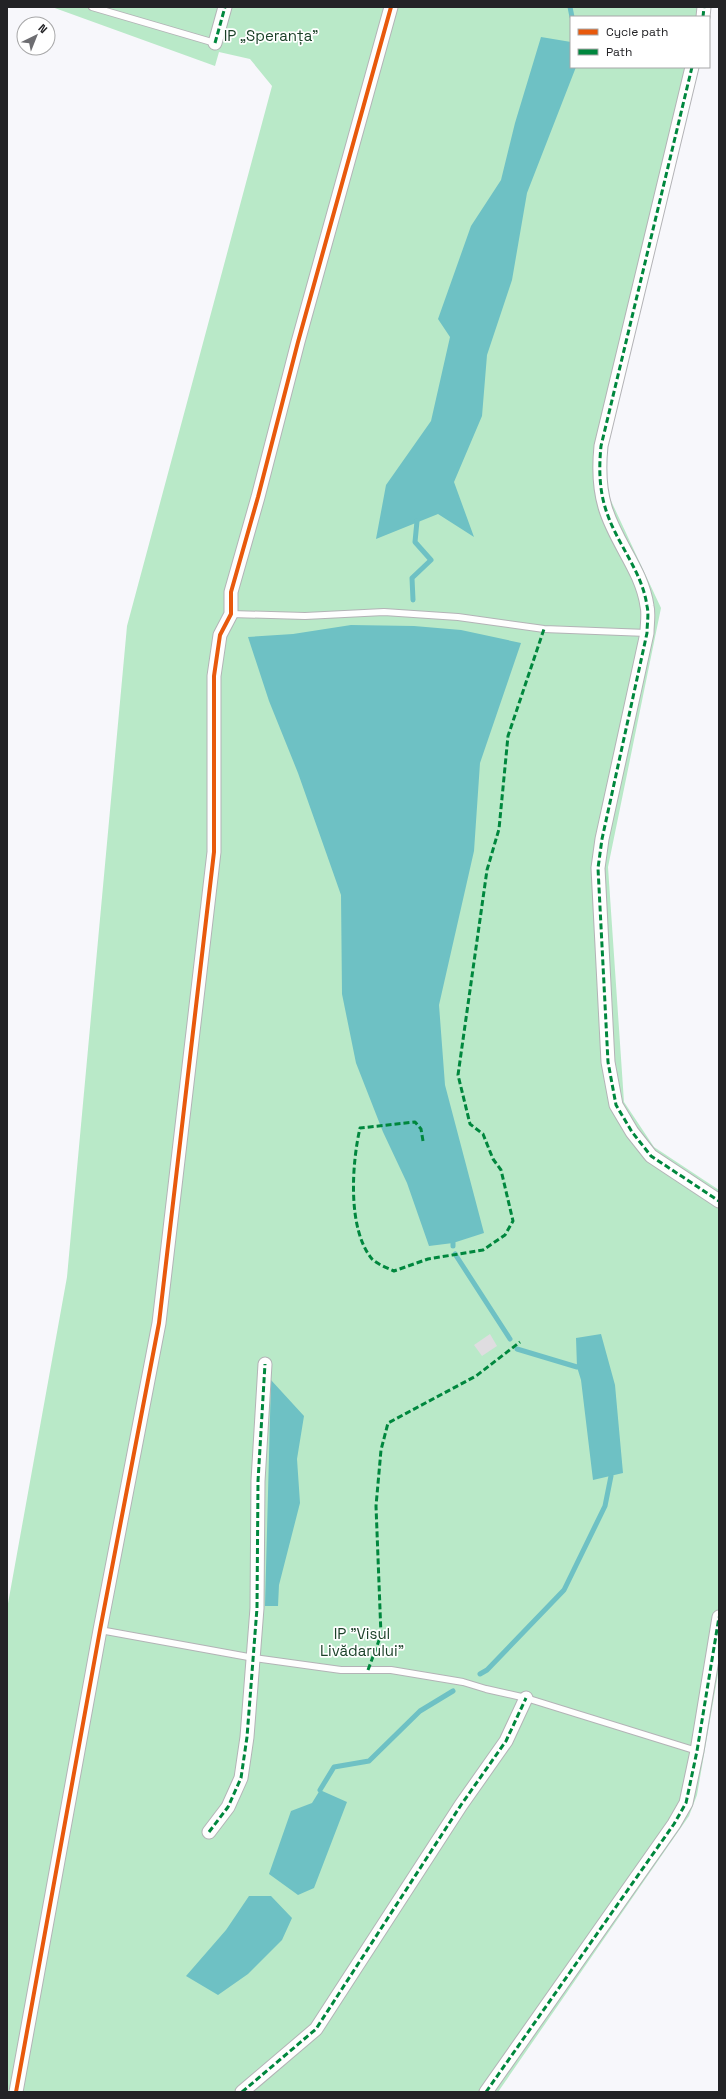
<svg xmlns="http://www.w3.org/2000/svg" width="726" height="2099" font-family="'Space Grotesk',sans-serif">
	<rect width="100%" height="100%" fill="#f7f7fb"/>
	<!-- green -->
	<path fill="#b9e9c8" d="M 52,7 L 710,7 L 709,17 L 571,17 L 571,67 L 698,67 L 605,455 L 606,490 L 661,608 L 608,867 L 624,1102 L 654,1147 L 719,1190 L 719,1668 L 697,1795 L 689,1816 L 498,2092 L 7,2092 L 7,1609 L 67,1277 L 127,626 L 272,86 L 250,59 L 219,52 L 215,66 Z"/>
	<!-- water -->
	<path fill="#6ec1c4" d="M 541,37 L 571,42 L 571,67 L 576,67 L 527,193 L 512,280 L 487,355 L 482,416 L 454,482 L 474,537 L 438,514 L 376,539 L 386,485 L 431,421 L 450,337 L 438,319 L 471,226 L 501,180 L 515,123 Z
		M 351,625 L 414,626 L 461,630 L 521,643 L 480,763 L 474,851 L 439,1005 L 445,1085 L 484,1233 L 453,1243 L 429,1246 L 407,1183 L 383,1132 L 356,1063 L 342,994 L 341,895 L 298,773 L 269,701 L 248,637 L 293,634 Z
		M 601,1334 L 615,1385 L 623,1473 L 593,1480 L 581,1380 L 577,1367 L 576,1338 Z
		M 271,1380 L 304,1416 L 297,1459 L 300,1503 L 279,1585 L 278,1606 L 265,1606 Z
		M 320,1790 L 347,1802 L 314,1888 L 298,1895 L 269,1874 L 291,1811 L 312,1803 Z
		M 249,1896 L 271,1896 L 292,1918 L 282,1940 L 248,1974 L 218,1995 L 186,1976 L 226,1930 Z"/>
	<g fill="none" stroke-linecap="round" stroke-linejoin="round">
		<!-- stream -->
		<path stroke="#6ec1c4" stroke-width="5" d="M 570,7 L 572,17
			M 413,600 L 412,578 L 431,560 L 415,542 L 417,521
			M 453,1243 L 453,1246
			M 455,1254 L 510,1339
			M 517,1349 L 577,1367
			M 480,1674 L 487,1670 L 564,1590 L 605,1506 L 611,1476
			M 320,1790 L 334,1767 L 369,1761 L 420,1711 L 453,1691"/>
	</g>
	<!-- building -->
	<path fill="#dfdde0" d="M 490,1334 L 497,1346 L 482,1356 L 474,1345 Z"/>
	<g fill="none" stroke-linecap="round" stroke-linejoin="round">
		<!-- service casing -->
		<g stroke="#b3b3b6" stroke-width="8">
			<path id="service" d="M 92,7 L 215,43
				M 231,614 L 305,616 L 384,612 L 458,617 L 544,629 L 647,633
				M 100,1630 L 254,1658 L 341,1670 L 391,1670 L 463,1682 L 486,1689 L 526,1698 L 697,1751"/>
		</g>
		<!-- minor casing -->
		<g stroke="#b3b3b6" stroke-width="15">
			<path id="minor" d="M 703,17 L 704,7
				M 215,43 L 225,7
				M 692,67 L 601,446 C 599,466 599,487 605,507 C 615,542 642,570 647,606 C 649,614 647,624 647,633 L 602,839 L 598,868 L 608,1062 L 616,1105 L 632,1132 L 651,1156 L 719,1201
				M 209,1832 L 228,1807 L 241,1778 L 247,1737 L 257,1608 L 258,1481 L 265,1364
				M 16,2092 L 100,1630 L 159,1323 L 214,852 L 214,676 L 220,635 L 231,614 L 231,592 L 258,497 L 298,342 L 391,7
				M 242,2092 L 316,2029 L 461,1805 L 506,1741 L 526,1698
				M 486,2092 L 674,1824 L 686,1803 L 697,1751 L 719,1617"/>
		</g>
		<!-- service -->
		<use href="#service" stroke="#fefefe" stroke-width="6"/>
		<!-- minor -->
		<use href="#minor" stroke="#fefefe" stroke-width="13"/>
		<!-- quiet -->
		<path stroke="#00873e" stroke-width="3" stroke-dasharray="6 3" stroke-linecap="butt" d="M 703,17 L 704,7
			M 215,43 L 225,7
			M 692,67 L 601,446 C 599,466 599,487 605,507 C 615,542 642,570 647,606 C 649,614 647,624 647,633 L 602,839 L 598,868 L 608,1062 L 616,1105 L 632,1132 L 651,1156 L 719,1201
			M 423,1141 L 421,1129 L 415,1122 L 360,1128 C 352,1163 347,1229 372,1259 C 377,1264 387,1268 394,1271 L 428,1259 L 483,1250 L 505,1235 L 513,1221 L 501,1170 L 493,1159 L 483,1134 L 470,1124 L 458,1075 L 487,870 L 499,829 L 508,736 L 544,629
			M 368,1670 L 381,1635 L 376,1506 L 381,1450 L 388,1423 L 476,1376 L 520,1342
			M 209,1832 L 228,1807 L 241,1778 L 247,1737 L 257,1608 L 258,1481 L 265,1364
			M 242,2092 L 316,2029 L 461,1805 L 506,1741 L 526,1698
			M 486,2092 L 674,1824 L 686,1803 L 697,1751 L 719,1617"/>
		<!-- cycleway casing -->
		<g stroke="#fff" stroke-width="6">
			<path id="cycleway" d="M 16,2092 L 100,1630 L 159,1323 L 214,852 L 214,676 L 220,635 L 231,614 L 231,592 L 258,497 L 298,342 L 391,7"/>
		</g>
		<!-- cycleway -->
		<use href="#cycleway" stroke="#e8590c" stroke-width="4"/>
	</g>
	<g text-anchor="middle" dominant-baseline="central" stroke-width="3.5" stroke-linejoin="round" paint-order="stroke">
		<!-- park labels -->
		<g font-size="15" fill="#1b4128" stroke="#fff">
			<text x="271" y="35">IP „Speranța”</text>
			<text x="362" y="1633">IP "Visul<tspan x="362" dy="17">Livădarului"</tspan></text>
		</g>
	</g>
	<!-- border -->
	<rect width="726" height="2099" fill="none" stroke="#232326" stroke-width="16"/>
	<!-- legend -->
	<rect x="570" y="16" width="140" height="52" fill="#ffffff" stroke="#a7a7a8"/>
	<rect x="578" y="29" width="20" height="6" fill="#e8590c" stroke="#a7a7a8"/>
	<text x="606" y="36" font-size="12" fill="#232326">Cycle path</text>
	<rect x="578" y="49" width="20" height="6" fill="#00873e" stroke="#a7a7a8"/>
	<text x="606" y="56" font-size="12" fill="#232326">Path</text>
	<!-- north arrow -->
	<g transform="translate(36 36) rotate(43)"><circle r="19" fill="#ffffff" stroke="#a7a7a8"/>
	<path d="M0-3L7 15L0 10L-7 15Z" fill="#6d6d71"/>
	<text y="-6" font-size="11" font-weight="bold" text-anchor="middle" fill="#232326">N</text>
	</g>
</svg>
